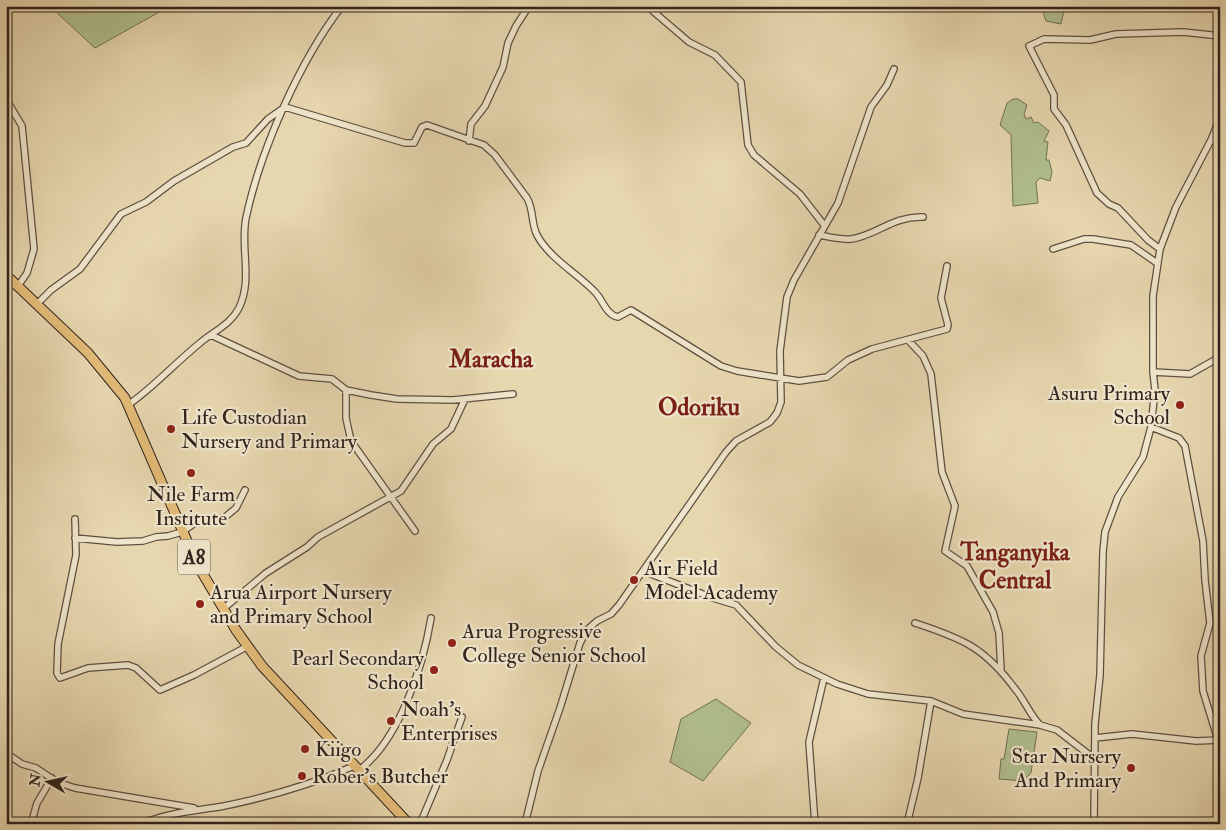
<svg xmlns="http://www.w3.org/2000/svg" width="1226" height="830" font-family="'IM FELL Double Pica',serif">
	<rect width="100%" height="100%" fill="#e7d7af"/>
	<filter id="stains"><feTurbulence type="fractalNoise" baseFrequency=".004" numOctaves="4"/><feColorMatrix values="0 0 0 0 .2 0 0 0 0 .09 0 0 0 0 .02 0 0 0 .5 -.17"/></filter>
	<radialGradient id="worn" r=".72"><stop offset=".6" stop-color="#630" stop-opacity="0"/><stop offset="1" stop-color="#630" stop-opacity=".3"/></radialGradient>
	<!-- green -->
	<path fill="#b1bf8f" stroke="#707156" d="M 16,6 L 170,6 L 95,48 L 55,11 Z
		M 1041,6 L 1065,6 L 1061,24 L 1046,21 Z
		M 1013,99 L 1018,99 L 1027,105 L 1024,114 L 1026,119 L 1031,117 L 1034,123 L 1038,122 L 1049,131 L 1044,141 L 1048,142 L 1046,160 L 1049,160 L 1052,172 L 1050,181 L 1040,178 L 1036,182 L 1038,203 L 1013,206 L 1011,135 L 1000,125 L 1007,103 Z
		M 716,699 L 751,723 L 703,781 L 670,762 L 681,719 Z
		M 1009,729 L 1037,732 L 1031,773 L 1023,781 L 999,779 L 1001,759 L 1004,759 Z"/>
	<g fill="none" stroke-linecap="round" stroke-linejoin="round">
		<!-- street casing -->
		<g stroke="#5e5042" stroke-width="8">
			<path id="street" d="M 647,6 L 689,42 L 715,55 L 741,82 L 748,145 L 754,155 L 800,194 L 824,225
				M 6,99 L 22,126 L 34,249 L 27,273 L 18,286
				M 1211,140 L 1220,143
				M 469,141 L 471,124 L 485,106 L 503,67 L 508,43 L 516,26 L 529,6
				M 819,235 C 830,237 840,240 851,239 C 876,236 892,216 923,217
				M 1053,249 L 1084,239 L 1093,239 L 1131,245 L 1157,263
				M 1160,249 L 1148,240 L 1118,208 L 1109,204 L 1097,193 L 1066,125 L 1054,109 L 1054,95 L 1029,46 L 1044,39 L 1090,40 L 1116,34 L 1183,32 L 1220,36
				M 37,304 L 51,290 L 80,269 L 121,214 L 146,202 L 174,181 L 233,147 L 246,143 L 268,119 L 285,107 L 405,143 L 414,143 L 422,127 L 427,125 L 484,145 L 495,155 L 527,198 C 534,210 531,224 537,235 C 549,258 578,274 595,292 C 603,300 606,315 618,317 L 631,310 L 721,366 L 737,371 L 799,381 L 827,377 L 848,360 L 872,349 L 947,329 L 948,325 L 941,298 L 947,266
				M 211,335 L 299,376 L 332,379 L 346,390 L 371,395 L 397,399 L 453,400 L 513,394
				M 908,340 L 923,356 L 931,374 L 942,472 L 955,506 L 945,551 L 967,566 L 993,612 L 999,633 L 1001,670
				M 1153,372 L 1190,374 L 1220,357
				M 346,390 L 346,418 L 351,441 L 415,531
				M 128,405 C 154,387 175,363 200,343 C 214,331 230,325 239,308 C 253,279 240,248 246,218 C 260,151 300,60 342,6
				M 1151,427 L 1179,438 L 1185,446 L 1203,541 L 1205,580 L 1210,623 L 1201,656 L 1203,691 L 1218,740
				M 75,519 L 76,555 L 58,644 L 57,673 L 60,678 L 88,668 L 128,665 L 136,668 L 160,690 L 194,675 L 248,646
				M 75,538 L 117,542 L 143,541 L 156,537 L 168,536 L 182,532 L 199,520 L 224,518 L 236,508 L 245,490
				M 643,571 L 713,598 L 736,605 L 776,647 L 798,665 L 837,684 L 868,694 L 931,701 L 918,778 L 907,824
				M 223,609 L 266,573 L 307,547 L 318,537 L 401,491 L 433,444 L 451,429 L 465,399
				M 915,623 C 964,639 985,648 1016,690 C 1025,701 1030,715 1040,725
				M 931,701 L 963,714 L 1040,725 L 1057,730 L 1096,760
				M 1095,738 L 1132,734 L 1196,741 L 1220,740
				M 6,753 L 22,764 L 36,768 L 57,782 L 75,788 L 194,808
				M 358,771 C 399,741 423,667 431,618
				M 31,824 L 37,803 L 52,778
				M 141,824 C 169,812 195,811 224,806 C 268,797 313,784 354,766
				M 420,824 L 447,760 L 462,717
				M 525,824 L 538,771 L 560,708 L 580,643 L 587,630 L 597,621 L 611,614 L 619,605 L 726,452 L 736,441 L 770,422 L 777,413 L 781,402 L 780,351 L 787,297 L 794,280 L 838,203 L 871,107 L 887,85 L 894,69
				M 815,824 L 809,742 L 824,678
				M 1094,824 L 1095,724 L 1100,675 L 1103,552 L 1105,532 L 1118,497 L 1143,457 L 1151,427 L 1155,390 L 1153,372 L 1153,296 L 1160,249 L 1176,207 L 1211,140 L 1220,118"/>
		</g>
		<!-- primary casing -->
		<g stroke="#30231e" stroke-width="11">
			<path id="primary" d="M 6,275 L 88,353 L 125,398 L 197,564 L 236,630 L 262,666 L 409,824"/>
		</g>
		<!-- street -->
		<use href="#street" stroke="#efe5cb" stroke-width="5.5"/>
		<!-- primary -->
		<use href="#primary" stroke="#e4bc78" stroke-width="9"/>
	</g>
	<!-- markers -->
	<g fill="#8f2418" stroke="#efe5cb" stroke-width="2">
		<circle cx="1180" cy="405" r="5"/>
		<circle cx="171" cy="429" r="5"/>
		<circle cx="191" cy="473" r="5"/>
		<circle cx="634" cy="580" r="5"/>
		<circle cx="200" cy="604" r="5"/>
		<circle cx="452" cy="643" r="5"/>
		<circle cx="434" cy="670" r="5"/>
		<circle cx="391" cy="721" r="5"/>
		<circle cx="305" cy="749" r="5"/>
		<circle cx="1131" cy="768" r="5"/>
		<circle cx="302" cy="776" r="5"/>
	</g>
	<g text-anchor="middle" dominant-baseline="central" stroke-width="4.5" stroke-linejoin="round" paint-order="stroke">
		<!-- shield labels -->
		<rect fill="#efe5cb" stroke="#695d52" stroke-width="1" x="178" y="539.5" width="32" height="35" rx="4"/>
		<g font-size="20" font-weight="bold" fill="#30231e">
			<text x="194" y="557">A8</text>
		</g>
		<!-- poi labels -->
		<g font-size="21" fill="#30231e" stroke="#efe5cb" text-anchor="start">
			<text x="1170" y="393" text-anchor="end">Asuru Primary<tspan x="1170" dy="24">School</tspan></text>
			<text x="181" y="417">Life Custodian<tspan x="181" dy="24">Nursery and Primary</tspan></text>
			<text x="191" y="494" text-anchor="middle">Nile Farm<tspan x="191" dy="24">Institute</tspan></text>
			<text x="644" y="568">Air Field<tspan x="644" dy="24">Model Academy</tspan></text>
			<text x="210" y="592">Arua Airport Nursery<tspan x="210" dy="24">and Primary School</tspan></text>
			<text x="462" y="631">Arua Progressive<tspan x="462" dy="24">College Senior School</tspan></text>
			<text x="424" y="658" text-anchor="end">Pearl Secondary<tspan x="424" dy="24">School</tspan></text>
			<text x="401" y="709">Noah's<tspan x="401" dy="24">Enterprises</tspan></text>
			<text x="315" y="749">Kiigo</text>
			<text x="1121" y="756" text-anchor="end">Star Nursery<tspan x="1121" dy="24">And Primary</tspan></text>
			<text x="312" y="776">Rober's Butcher</text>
		</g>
		<!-- quarter labels -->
		<g font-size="24" font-weight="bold" fill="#7a1f14" stroke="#efe5cb">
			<text x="491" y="359">Maracha</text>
			<text x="699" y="407">Odoriku</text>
			<text x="1015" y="552">Tanganyika<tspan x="1015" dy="28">Central</tspan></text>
		</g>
	</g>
	<!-- margin -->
	<rect width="1226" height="830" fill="none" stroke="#e7d7af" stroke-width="25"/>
	<rect x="8" y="8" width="1211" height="815" fill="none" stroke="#30231e" stroke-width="2.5"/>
	<rect x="12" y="12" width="1201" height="805" fill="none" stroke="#30231e"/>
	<!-- north arrow -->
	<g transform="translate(48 782) rotate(279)" stroke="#efe5cb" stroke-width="4" paint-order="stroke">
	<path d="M0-4L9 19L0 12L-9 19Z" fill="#30231e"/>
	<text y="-8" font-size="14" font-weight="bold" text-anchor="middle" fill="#30231e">N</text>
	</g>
	<rect width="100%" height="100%" filter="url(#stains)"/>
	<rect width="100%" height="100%" fill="url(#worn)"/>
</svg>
